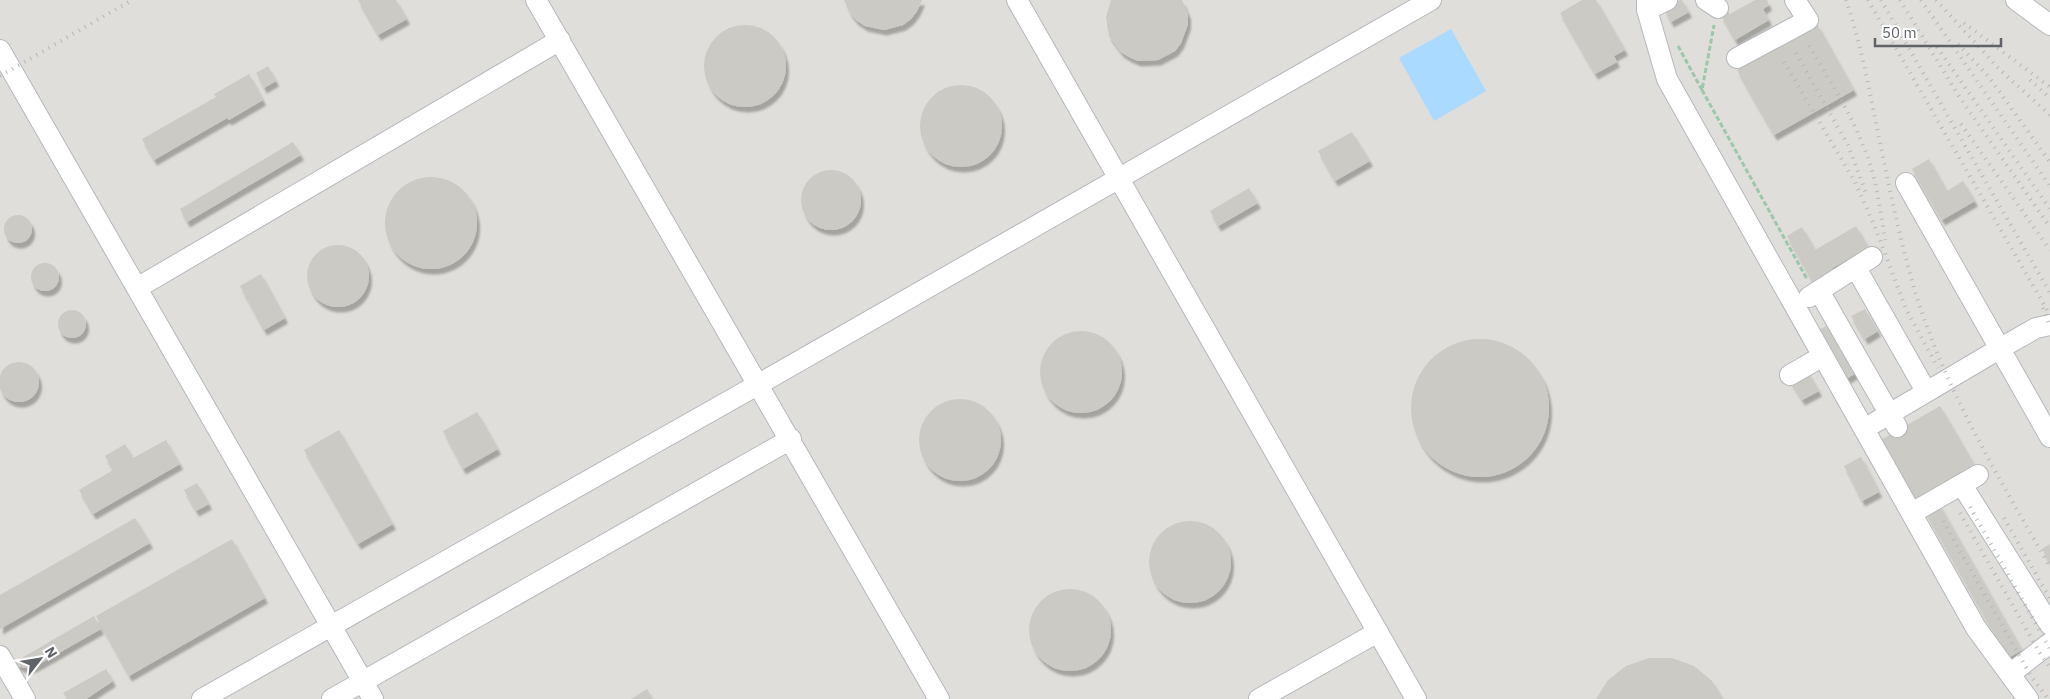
<svg xmlns="http://www.w3.org/2000/svg" width="2050" height="699" font-family="'IBM Plex Sans',sans-serif">
	<defs>
		<filter id="shadow"><feDropShadow dx="3" dy="5.5" stdDeviation="1" flood-color="#0004"/></filter>
	</defs>
	<rect width="100%" height="100%" fill="#f1efe8"/>
	<!-- industrial -->
	<path fill="#e0deda" d="M 0,0 L 2050,0 L 2050,699 L 0,699 Z"/>
	<!-- water -->
	<path fill="#aadaff" d="M 1451,29 L 1486,91 L 1434,121 L 1399,58 Z"/>
	<!-- building -->
	<path fill="#cccac5" filter="url(#shadow)" d="M 358,0 L 396,0 L 407,19 L 378,35 Z
		M 844,0 L 922,0 L 917,11 L 911,19 L 903,25 L 884,30 L 865,26 L 856,20 L 850,13 Z
		M 1111,0 L 1182,0 L 1188,14 L 1188,24 L 1181,43 L 1175,51 L 1158,60 L 1138,61 L 1129,57 L 1121,52 L 1109,36 L 1106,17 Z
		M 1582,0 L 1596,0 L 1625,50 L 1614,56 L 1617,62 L 1595,74 L 1560,13 Z
		M 1680,0 L 1682,0 L 1689,12 L 1671,22 L 1664,9 Z
		M 1755,0 L 1767,0 L 1769,5 L 1763,9 L 1769,20 L 1735,40 L 1721,15 L 1728,11 L 1730,14 Z
		M 1817,24 L 1854,90 L 1774,135 L 1737,70 Z
		M704 66a41 41 0 1 1 82 0a41 41 0 1 1-82 0Z
		M 268,66 L 276,81 L 264,88 L 256,73 Z
		M 249,74 L 263,100 L 229,120 L 227,118 L 154,160 L 142,139 L 216,97 L 214,94 Z
		M920 126a41 41 0 1 1 82 0a41 41 0 1 1-82 0Z
		M 1352,132 L 1370,161 L 1335,181 L 1318,151 Z
		M 293,142 L 301,155 L 187,222 L 180,209 Z
		M 1929,159 L 1947,191 L 1963,181 L 1975,201 L 1942,220 L 1912,169 Z
		M801 200a30 30 0 1 1 60 0a30 30 0 1 1-60 0Z
		M385 223a46 46 0 1 1 92 0a46 46 0 1 1-92 0Z
		M 1249,188 L 1258,203 L 1218,226 L 1210,211 Z
		M4 229a14 14 0 1 1 28 0a14 14 0 1 1-28 0Z
		M 1856,226 L 1869,248 L 1832,268 L 1833,271 L 1813,282 L 1787,236 L 1802,227 L 1815,250 Z
		M307 276a31 31 0 1 1 62 0a31 31 0 1 1-62 0Z
		M31 277a14 14 0 1 1 28 0a14 14 0 1 1-28 0Z
		M 261,274 L 285,318 L 264,330 L 240,286 Z
		M 1865,309 L 1878,331 L 1865,339 L 1851,316 Z
		M58 324a14 14 0 1 1 28 0a14 14 0 1 1-28 0Z
		M 1829,324 L 1856,373 L 1846,379 L 1819,330 Z
		M1040 372a41 41 0 1 1 82 0a41 41 0 1 1-82 0Z
		M1411 408a69 69 0 1 1 138 0a69 69 0 1 1-138 0Z
		M-1 382a20 20 0 1 1 40 0a20 20 0 1 1-40 0Z
		M 1806,369 L 1819,391 L 1802,400 L 1789,379 Z
		M919 440a41 41 0 1 1 82 0a41 41 0 1 1-82 0Z
		M 1940,406 L 1975,466 L 1962,473 L 1961,472 L 1915,501 L 1881,440 Z
		M 477,412 L 498,449 L 463,469 L 443,431 Z
		M 339,430 L 393,524 L 358,544 L 304,450 Z
		M 166,440 L 180,464 L 93,514 L 79,490 L 113,470 L 105,456 L 125,444 L 133,458 Z
		M 1861,457 L 1879,492 L 1862,501 L 1844,466 Z
		M 197,483 L 209,504 L 196,511 L 184,490 Z
		M 1939,504 L 2022,650 L 2008,658 L 1925,511 Z
		M 135,518 L 150,543 L 0,629 L 0,595 Z
		M1149 562a41 41 0 1 1 82 0a41 41 0 1 1-82 0Z
		M 232,539 L 265,598 L 129,676 L 96,616 Z
		M 2050,544 L 2050,563 L 2042,549 Z
		M1029 630a41 41 0 1 1 82 0a41 41 0 1 1-82 0Z
		M 94,616 L 101,629 L 34,667 L 24,668 L 13,663 Z
		M 1649,658 L 1672,658 L 1694,666 L 1712,681 L 1723,699 L 1596,699 L 1608,680 L 1626,666 Z
		M 106,669 L 113,681 L 86,699 L 67,699 L 63,693 Z
		M 647,689 L 653,699 L 631,699 Z"/>
	<g fill="none" stroke-linecap="round" stroke-linejoin="round">
		<!-- minor casing -->
		<g stroke="#b5b8bc" stroke-width="22">
			<path id="minor" d="M 536,0 L 939,699
				M 1017,0 L 1416,699
				M 1647,0 L 1647,10 L 1667,79 L 1976,628 L 2028,699
				M 1706,0 L 1718,8
				M 2016,0 L 2050,25
				M 1647,10 L 1667,0
				M 0,50 L 373,699
				M 1737,58 L 1808,20 L 1795,0
				M 1906,183 L 2050,437
				M 1856,268 L 1926,391
				M 137,288 L 560,40
				M 1819,291 L 1897,427
				M 1809,297 L 1872,257
				M 1790,375 L 1823,356
				M 1864,429 L 1999,349 L 2036,328 L 2050,325
				M 1962,485 L 2050,625
				M 1912,513 L 1978,475
				M 0,656 L 25,699
				M 2010,674 L 2050,643
				M 202,699 L 759,384 L 1431,0
				M 332,699 L 791,439
				M 1259,699 L 1378,632"/>
		</g>
		<!-- path -->
		<path stroke="#9cc7a9" stroke-width="3" stroke-dasharray="5 2.5" stroke-linecap="butt" d="M 1678,46 L 1702,90 L 1714,25
			M 1702,90 L 1807,279"/>
		<!-- minor -->
		<use href="#minor" stroke="#fff" stroke-width="20"/>
		<!-- rail -->
		<path stroke="#b6b7b8" stroke-width="4" stroke-dasharray="1 6" stroke-linecap="butt" d="M 1846,0 C 1859,38 1867,78 1875,118 C 1887,176 1898,234 1915,291 C 1945,390 1999,478 2050,567
			M 1868,0 L 2050,315
			M 1881,0 L 2050,293
			M 1900,0 L 1960,98 L 2050,227
			M 1921,0 L 2050,186
			M 1936,0 L 2000,70 L 2050,115
			M 1964,23 L 2050,87
			M 1958,44 L 1988,76 L 2050,162
			M 1809,46 C 1828,78 1849,110 1863,145 C 1876,175 1880,208 1885,240
			M 1937,47 L 2050,209
			M 1796,53 L 1848,145 L 1866,193
			M 1784,62 L 1855,182 L 1875,227 L 1906,309 L 1938,368
			M 0,76 L 132,0
			M 2030,80 L 2050,98
			M 1961,124 L 2050,250
			M 2043,308 L 2050,327
			M 1970,507 L 2050,649
			M 1960,513 L 2041,655 L 2050,667
			M 2004,518 L 2050,599
			M 1943,521 L 2031,676 L 2048,699"/>
	</g>
	<!-- north arrow -->
	<g transform="translate(40 659) rotate(59)" stroke="#ffffff" stroke-width="4" paint-order="stroke">
	<path d="M0-4L9 19L0 12L-9 19Z" fill="#5f6368"/>
	<text y="-8" font-size="14" font-weight="bold" text-anchor="middle" fill="#5f6368">N</text>
	</g>
	<!-- scale -->
	<path d="M1875 38v8h126v-8" fill="none" stroke="#5f6368" stroke-width="2.5"/>
	<text x="1882" y="38" font-size="15" fill="#5f6368" stroke="#ffffff" stroke-width="4" paint-order="stroke">50 m</text>
</svg>
